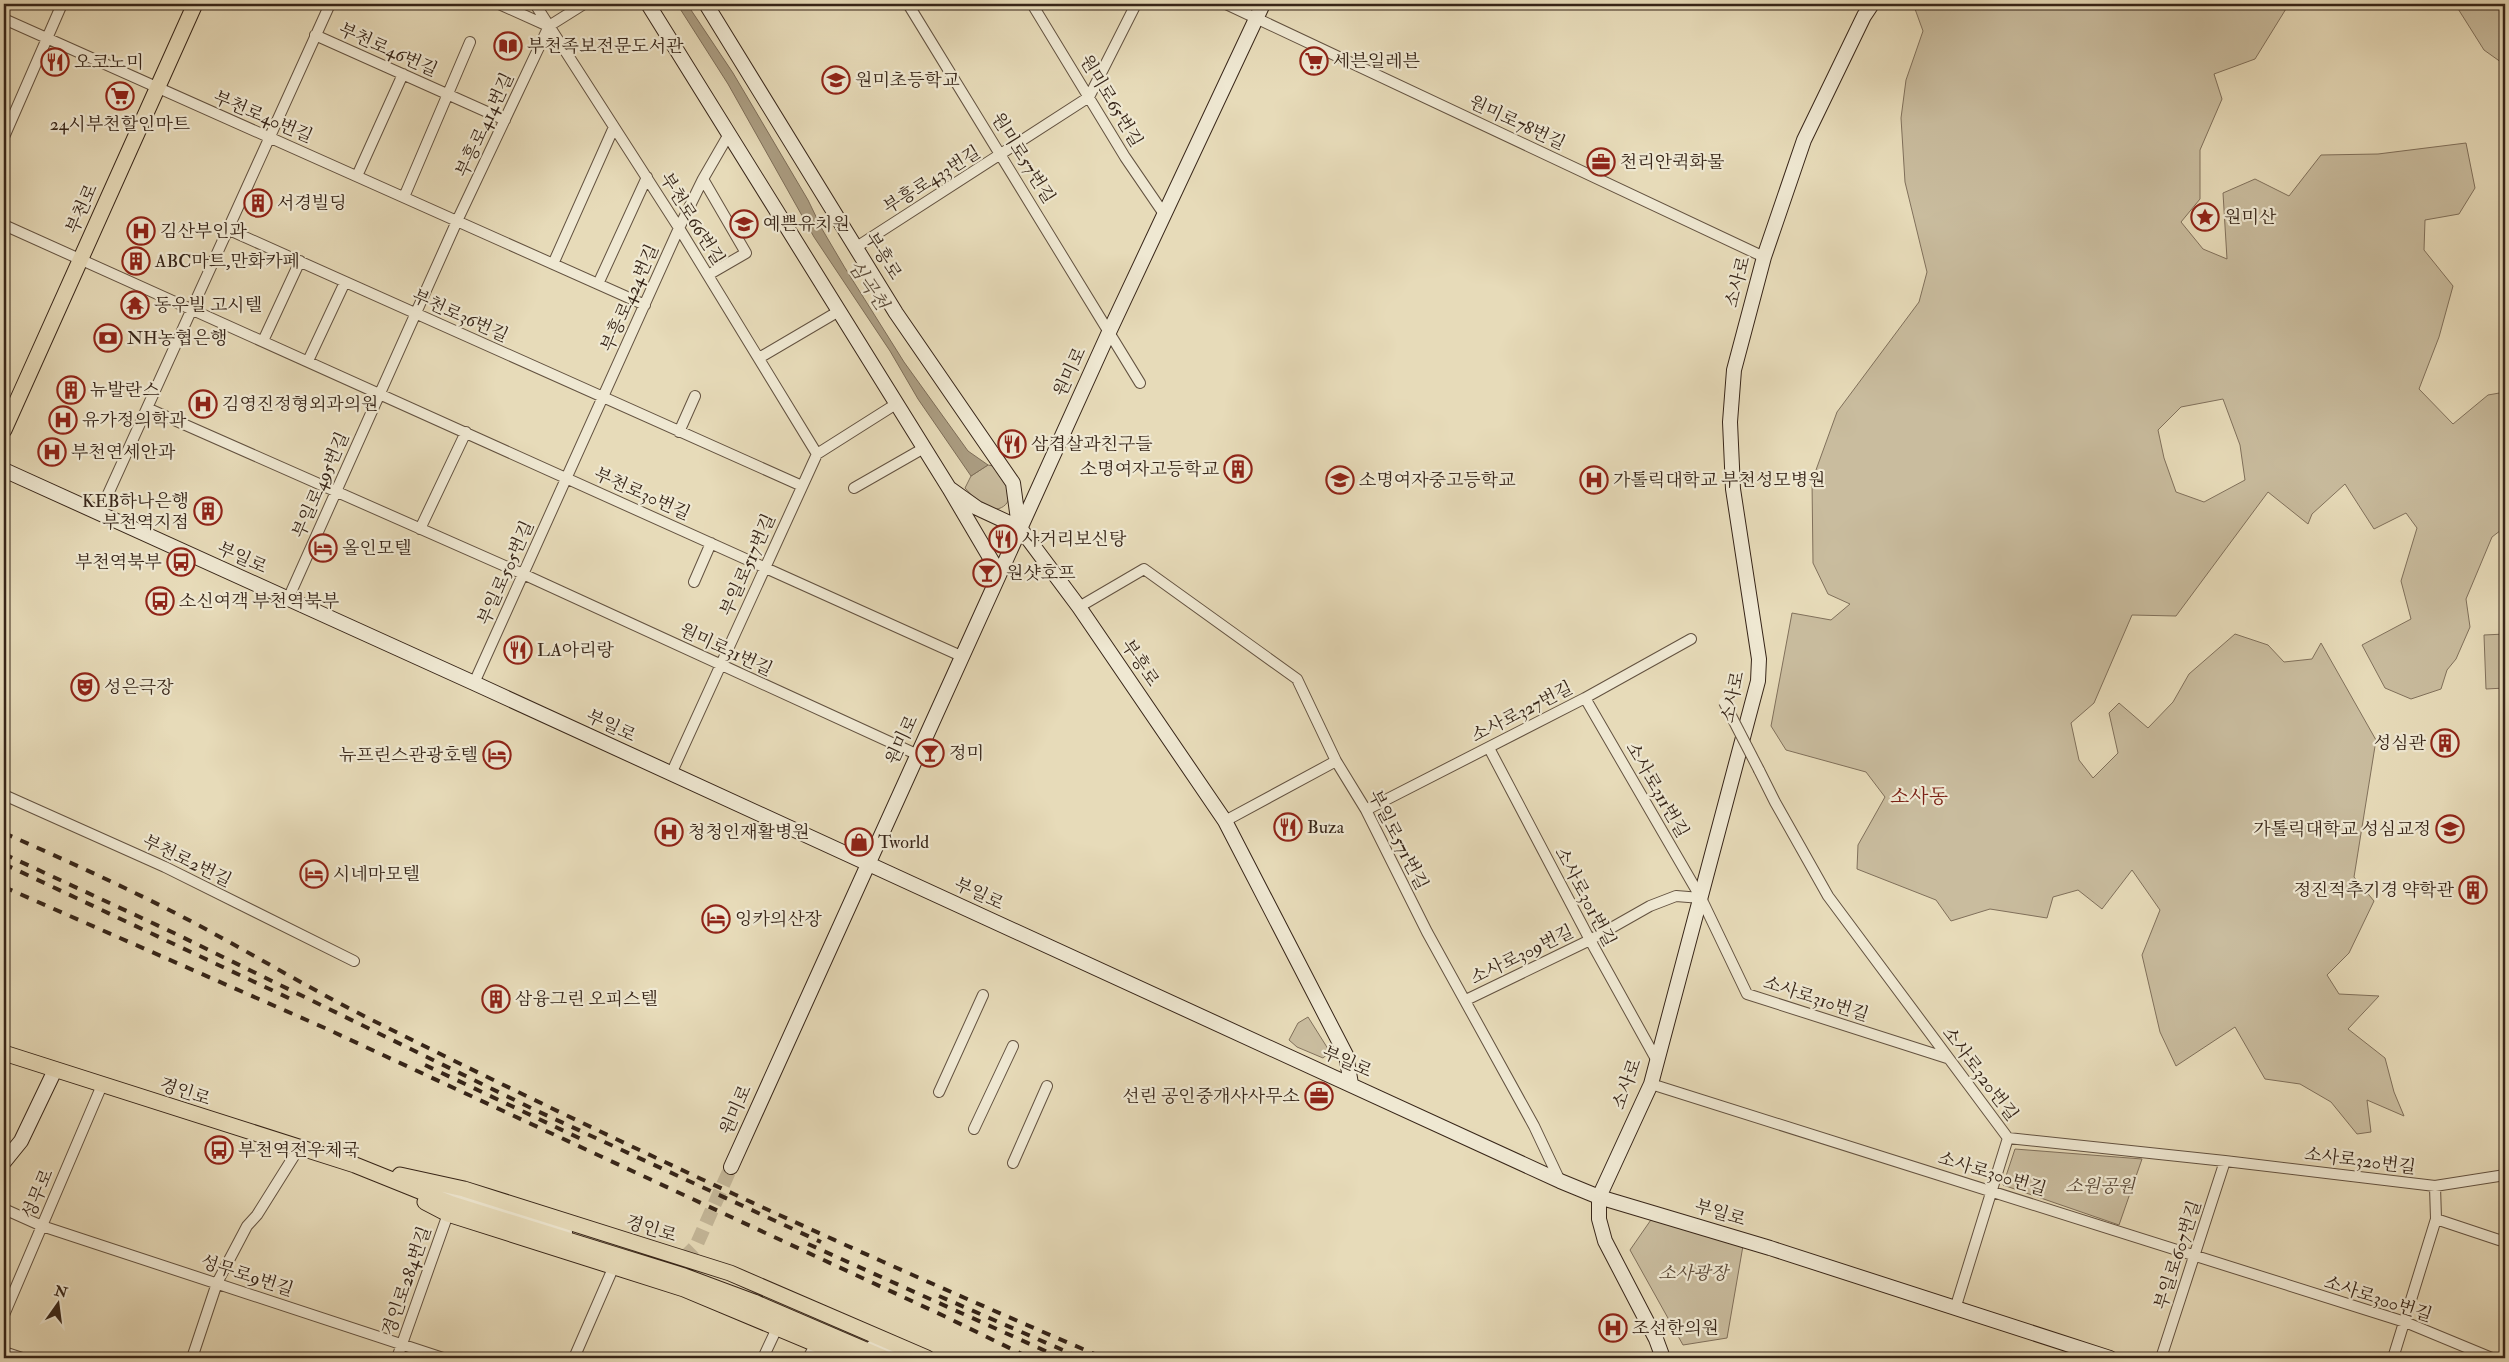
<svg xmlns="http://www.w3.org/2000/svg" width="2509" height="1362" font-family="'IM FELL Double Pica','Noto Serif KR',serif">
	<rect width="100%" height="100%" fill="#e7dbb9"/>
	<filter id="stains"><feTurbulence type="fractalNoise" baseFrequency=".004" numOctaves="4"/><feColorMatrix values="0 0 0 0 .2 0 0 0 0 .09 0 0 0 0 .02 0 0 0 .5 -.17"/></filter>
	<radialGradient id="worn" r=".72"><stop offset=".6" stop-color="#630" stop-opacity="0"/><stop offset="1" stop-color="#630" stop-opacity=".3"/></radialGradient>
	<!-- green -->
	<path fill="#c9bc9e" stroke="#80705b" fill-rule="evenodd" d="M 1919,4 L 2289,4 L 2255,59 L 2214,74 L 2222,99 L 2200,150 L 2200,199 L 2181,222 L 2203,249 L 2227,259 L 2223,193 L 2255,179 L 2289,196 L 2321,155 L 2378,154 L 2466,143 L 2475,188 L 2459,214 L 2425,220 L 2424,250 L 2453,286 L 2439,337 L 2419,389 L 2453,424 L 2488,395 L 2505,392 L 2505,527 L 2492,537 L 2466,599 L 2470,627 L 2456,659 L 2447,670 L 2441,689 L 2411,699 L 2385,688 L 2362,645 L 2411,619 L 2401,581 L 2417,528 L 2406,513 L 2374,529 L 2345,484 L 2312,514 L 2308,524 L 2268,492 L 2176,616 L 2132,615 L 2094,703 L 2071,723 L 2079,760 L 2093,778 L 2118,753 L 2109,713 L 2119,703 L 2148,728 L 2173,702 L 2189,674 L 2235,634 L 2268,645 L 2284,662 L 2312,659 L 2321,643 L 2376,740 L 2354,877 L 2374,901 L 2349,953 L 2327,975 L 2339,994 L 2379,996 L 2348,1029 L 2385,1058 L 2394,1092 L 2404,1116 L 2367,1100 L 2371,1132 L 2357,1134 L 2331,1102 L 2300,1084 L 2265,1079 L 2235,1027 L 2176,1066 L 2160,1032 L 2142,955 L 2160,910 L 2132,870 L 2102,909 L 2078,890 L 2053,897 L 2047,918 L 1990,909 L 1951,921 L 1936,900 L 1857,869 L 1858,845 L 1885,797 L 1866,772 L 1786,750 L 1771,726 L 1792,613 L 1831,620 L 1850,604 L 1828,594 L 1813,563 L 1812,481 L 1837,412 L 1919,302 L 1927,272 L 1905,182 L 1901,118 L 1906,80 L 1923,31 L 1915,9 ZM 2223,399 L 2240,445 L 2245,480 L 2204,502 L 2176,492 L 2164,458 L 2158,430 L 2181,407 Z
		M 2455,4 L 2505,4 L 2505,65 L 2484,50 Z
		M 988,465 L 993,466 C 998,472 1003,479 1007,486 C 1016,504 997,516 982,505 C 975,501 970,493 965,488 L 971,476 Z
		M 2505,634 L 2505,688 L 2486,689 L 2484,635 Z
		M 1308,1017 L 1330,1052 L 1323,1058 L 1297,1047 L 1289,1040 L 1298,1023 Z
		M 2015,1149 L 2142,1159 L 2119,1225 L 2003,1185 Z
		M 1655,1214 L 1744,1240 L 1727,1338 L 1683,1345 L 1630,1250 Z"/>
	<!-- water -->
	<path fill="#ab9d82" stroke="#7d6d58" d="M 677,4 L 687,4 L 733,73 L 808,200 L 822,229 L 845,268 L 904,362 L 968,451 L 988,465 L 971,476 L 918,399 L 890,351 L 814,237 L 728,84 Z"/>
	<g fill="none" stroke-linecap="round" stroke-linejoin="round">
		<!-- secondary-tunnel -->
		<path stroke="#c4b799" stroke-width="14" stroke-dasharray="14 7" stroke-linecap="butt" d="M 665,1265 L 679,1263 L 696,1246 L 731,1167"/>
		<!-- street casing -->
		<g stroke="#635240" stroke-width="12">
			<path id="street" d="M 499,4 L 548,26
				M 535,4 L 679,228 L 817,454
				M 908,4 L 1140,383
				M 1032,4 L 1125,157 L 1164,214
				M 1226,4 L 1764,257
				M 4,19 L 645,305
				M 315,35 L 505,120
				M 4,137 L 62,4
				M 357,176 L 403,74
				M 703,179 L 746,253 L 708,275
				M 404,197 L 470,42
				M 4,225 L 961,656
				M 227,229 L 802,486
				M 855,248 L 1089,97 L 1136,4
				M 553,264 L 614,127
				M 598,284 L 647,177
				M 263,341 L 300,261
				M 759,358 L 839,311
				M 308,361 L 345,282
				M 147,408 L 523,574 L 916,754
				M 679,432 L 695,396
				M 854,488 L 924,448
				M 99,514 L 330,4
				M 420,529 L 466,432
				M 694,582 L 711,543
				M 288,599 L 457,221 L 549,26 L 584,4
				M 1079,607 L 1144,569 L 1297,679 L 1336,761 L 1366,810 L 1427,932 L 1534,1126 L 1560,1181
				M 474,683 L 679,228 L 703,179 L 729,134
				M 1585,698 L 1701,898 L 1747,994 L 1947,1058
				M 1489,748 L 1590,940 L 1656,1059
				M 1759,770 L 1775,802 L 1828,896 L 2008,1138 L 2225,1161 L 2435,1186 L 2505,1175
				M 671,774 L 817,454 L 896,404
				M 4,795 L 165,867 L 354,961
				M 1366,810 L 1585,698 L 1691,639
				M 1225,821 L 1336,761
				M 1466,1000 L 1590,940 L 1650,906 L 1676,896 L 1701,898
				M 1651,1084 L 2405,1322 L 2492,1358
				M 939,1092 L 983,995
				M 974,1129 L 1013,1046
				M 1013,1163 L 1047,1086
				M 4,1209 L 42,1226 L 443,1358
				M 2436,1219 L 2505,1242
				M 1955,1309 L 2008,1138
				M 4,1315 L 102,1085
				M 4,1352 L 22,1358
				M 192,1358 L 217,1283 L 247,1226 L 257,1215 L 299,1148
				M 397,1358 L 448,1214
				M 574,1358 L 614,1266
				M 763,1358 L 777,1328
				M 808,1358 L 816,1344
				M 2161,1358 L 2225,1161
				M 2393,1358 L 2436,1219 L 2435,1186"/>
		</g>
		<!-- secondary casing -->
		<g stroke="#372518" stroke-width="16">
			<path id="secondary" d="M 648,4 L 949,488 L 999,573
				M 706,4 L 896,313 L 1013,483 L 1019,527
				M 4,470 L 474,683 L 1560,1181 L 1599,1197 L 1770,1248 L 2110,1358
				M 949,488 L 977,508 L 1020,528 L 1079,607 L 1225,821 L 1346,1055 L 1351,1084
				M 4,1162 L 21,1141 L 55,1070
				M 731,1167 L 1110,330 L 1263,4
				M 433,1189 L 565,1232
				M 873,1347 L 900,1358
				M 1663,1358 L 1656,1339 L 1605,1241 L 1599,1219 L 1599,1197 L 1651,1084 L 1758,681 L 1759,659 L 1733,489 L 1730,422 L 1734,370 L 1764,257 L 1804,140 L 1864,16 L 1872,4"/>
		</g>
		<!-- primary casing -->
		<g stroke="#372518" stroke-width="17">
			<path id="primary" d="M 4,430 L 195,4
				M 4,1053 L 355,1165 L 452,1204 L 684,1276 L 754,1302 L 884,1358
				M 400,1175 L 464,1189 L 730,1273 L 927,1358
				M 425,1202 L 448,1214 L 684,1289 L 849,1358"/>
		</g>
		<!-- street -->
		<use href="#street" stroke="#efe8d2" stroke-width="10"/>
		<!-- secondary -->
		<use href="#secondary" stroke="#efe8d2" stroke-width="14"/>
		<!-- primary -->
		<use href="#primary" stroke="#e7dbb9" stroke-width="15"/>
		<!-- rail -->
		<path stroke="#372518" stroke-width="4" stroke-dasharray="9 9" stroke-linecap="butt" d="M 4,833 C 63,859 123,886 181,916 C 248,951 313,991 380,1024 C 618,1143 859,1254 1104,1358
			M 4,854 L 174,933 L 533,1109 L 821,1242
			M 4,864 L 297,1002
			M 4,887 L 327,1029 L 944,1316 L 1030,1358
			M 425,1065 L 581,1139
			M 808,1244 L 1061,1358
			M 939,1296 L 1081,1358"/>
		<!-- street-bridge casing -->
		<g stroke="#635240" stroke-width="12" stroke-linecap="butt">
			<path id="street-bridge" d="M 1724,702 L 1759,770"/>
		</g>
		<!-- street-bridge -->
		<use href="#street-bridge" stroke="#efe8d2" stroke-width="10"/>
	</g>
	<!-- icons -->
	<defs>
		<g id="library-ring" transform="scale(1.4375)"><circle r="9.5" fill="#efe8d2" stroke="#8f2418" stroke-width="1.5"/><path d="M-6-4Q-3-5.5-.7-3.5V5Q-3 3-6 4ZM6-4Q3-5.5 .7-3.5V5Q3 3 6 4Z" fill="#8f2418"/></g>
		<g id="supermarket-ring" transform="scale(1.4375)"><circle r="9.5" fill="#efe8d2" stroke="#8f2418" stroke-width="1.5"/><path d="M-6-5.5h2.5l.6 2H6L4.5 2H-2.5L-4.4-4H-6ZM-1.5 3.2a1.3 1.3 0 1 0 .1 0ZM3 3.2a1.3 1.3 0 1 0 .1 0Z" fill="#8f2418"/></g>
		<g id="restaurant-ring" transform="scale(1.4375)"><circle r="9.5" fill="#efe8d2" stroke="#8f2418" stroke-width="1.5"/><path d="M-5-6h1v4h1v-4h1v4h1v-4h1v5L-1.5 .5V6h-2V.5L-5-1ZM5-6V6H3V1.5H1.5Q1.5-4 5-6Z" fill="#8f2418"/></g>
		<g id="school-ring" transform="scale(1.4375)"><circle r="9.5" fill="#efe8d2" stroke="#8f2418" stroke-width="1.5"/><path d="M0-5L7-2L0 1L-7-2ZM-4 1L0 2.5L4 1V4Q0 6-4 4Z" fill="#8f2418"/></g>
		<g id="office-ring" transform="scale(1.4375)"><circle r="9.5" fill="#efe8d2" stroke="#8f2418" stroke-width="1.5"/><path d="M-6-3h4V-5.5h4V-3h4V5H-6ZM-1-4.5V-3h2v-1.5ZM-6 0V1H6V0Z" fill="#8f2418"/></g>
		<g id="building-ring" transform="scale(1.4375)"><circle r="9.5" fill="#efe8d2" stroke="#8f2418" stroke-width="1.5"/><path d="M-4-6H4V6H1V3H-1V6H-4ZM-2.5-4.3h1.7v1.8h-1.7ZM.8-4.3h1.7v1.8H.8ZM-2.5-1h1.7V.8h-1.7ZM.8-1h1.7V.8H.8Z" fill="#8f2418"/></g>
		<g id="sight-ring" transform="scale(1.4375)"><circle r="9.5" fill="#efe8d2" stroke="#8f2418" stroke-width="1.5"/><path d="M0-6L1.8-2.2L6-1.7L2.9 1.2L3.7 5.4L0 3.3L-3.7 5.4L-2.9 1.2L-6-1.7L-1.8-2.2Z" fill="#8f2418"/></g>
		<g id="hospital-ring" transform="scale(1.4375)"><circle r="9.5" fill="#efe8d2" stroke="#8f2418" stroke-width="1.5"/><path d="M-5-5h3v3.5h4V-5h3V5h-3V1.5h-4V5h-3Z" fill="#8f2418"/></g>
		<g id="temple-ring" transform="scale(1.4375)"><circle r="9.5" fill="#efe8d2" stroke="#8f2418" stroke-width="1.5"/><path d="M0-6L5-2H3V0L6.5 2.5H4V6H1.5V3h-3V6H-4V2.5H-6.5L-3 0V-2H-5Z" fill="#8f2418"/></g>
		<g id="bank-ring" transform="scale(1.4375)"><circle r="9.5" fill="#efe8d2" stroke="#8f2418" stroke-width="1.5"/><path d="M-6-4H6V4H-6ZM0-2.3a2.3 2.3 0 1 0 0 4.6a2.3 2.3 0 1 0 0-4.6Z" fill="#8f2418"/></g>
		<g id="hotel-ring" transform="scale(1.4375)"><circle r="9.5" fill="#efe8d2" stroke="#8f2418" stroke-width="1.5"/><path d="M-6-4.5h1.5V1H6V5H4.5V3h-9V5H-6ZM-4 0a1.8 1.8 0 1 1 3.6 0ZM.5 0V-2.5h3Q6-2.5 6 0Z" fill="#8f2418"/></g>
		<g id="bus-ring" transform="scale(1.4375)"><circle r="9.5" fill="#efe8d2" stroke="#8f2418" stroke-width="1.5"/><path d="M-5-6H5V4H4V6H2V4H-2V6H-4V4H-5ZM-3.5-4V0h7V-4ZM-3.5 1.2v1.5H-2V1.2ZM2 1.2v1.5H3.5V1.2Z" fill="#8f2418"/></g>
		<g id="bar-ring" transform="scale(1.4375)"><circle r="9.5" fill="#efe8d2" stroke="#8f2418" stroke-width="1.5"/><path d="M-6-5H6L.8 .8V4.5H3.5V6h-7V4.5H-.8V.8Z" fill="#8f2418"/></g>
		<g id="theatre-ring" transform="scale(1.4375)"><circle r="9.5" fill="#efe8d2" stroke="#8f2418" stroke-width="1.5"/><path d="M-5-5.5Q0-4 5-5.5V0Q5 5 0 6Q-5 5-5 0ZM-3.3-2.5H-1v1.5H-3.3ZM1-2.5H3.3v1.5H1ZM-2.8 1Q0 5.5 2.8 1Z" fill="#8f2418"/></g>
		<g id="university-ring" transform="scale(1.4375)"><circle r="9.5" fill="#efe8d2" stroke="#8f2418" stroke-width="1.5"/><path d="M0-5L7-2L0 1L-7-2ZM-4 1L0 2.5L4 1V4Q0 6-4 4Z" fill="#8f2418"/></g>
		<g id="shop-ring" transform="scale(1.4375)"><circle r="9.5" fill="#efe8d2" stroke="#8f2418" stroke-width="1.5"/><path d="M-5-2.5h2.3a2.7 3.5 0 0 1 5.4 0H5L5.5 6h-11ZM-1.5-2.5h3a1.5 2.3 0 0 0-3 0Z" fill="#8f2418"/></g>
	</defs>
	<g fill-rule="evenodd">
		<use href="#library-ring" x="508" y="46"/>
		<use href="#supermarket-ring" x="1314" y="61"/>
		<use href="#restaurant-ring" x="55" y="62"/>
		<use href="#school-ring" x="836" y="80"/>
		<use href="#supermarket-ring" x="120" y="96"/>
		<use href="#office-ring" x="1601" y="162"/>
		<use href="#building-ring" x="258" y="203"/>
		<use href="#sight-ring" x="2205" y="217"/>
		<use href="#school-ring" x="744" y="224"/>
		<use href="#hospital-ring" x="141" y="231"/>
		<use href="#building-ring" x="136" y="261"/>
		<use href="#temple-ring" x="135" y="305"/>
		<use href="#bank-ring" x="108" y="338"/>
		<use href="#building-ring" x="71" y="390"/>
		<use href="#hospital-ring" x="203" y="404"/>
		<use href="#hospital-ring" x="63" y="420"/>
		<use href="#restaurant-ring" x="1012" y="444"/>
		<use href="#hospital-ring" x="52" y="452"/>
		<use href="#building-ring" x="1238" y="469"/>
		<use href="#school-ring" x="1340" y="480"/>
		<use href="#hospital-ring" x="1594" y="480"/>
		<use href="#building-ring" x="208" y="511"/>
		<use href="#restaurant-ring" x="1003" y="539"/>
		<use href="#hotel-ring" x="323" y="548"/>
		<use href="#bus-ring" x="181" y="562"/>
		<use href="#bar-ring" x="987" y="573"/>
		<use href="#bus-ring" x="160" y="601"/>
		<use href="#restaurant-ring" x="518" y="650"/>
		<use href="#theatre-ring" x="85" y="687"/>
		<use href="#building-ring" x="2445" y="743"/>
		<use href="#bar-ring" x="930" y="753"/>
		<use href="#hotel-ring" x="497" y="755"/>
		<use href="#restaurant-ring" x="1288" y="827"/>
		<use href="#university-ring" x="2450" y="829"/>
		<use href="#hospital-ring" x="669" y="832"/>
		<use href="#shop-ring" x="859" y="842"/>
		<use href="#hotel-ring" x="314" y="874"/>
		<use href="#building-ring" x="2473" y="890"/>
		<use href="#hotel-ring" x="716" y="919"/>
		<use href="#building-ring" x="496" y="999"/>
		<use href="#office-ring" x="1319" y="1096"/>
		<use href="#bus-ring" x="219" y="1150"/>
		<use href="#hospital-ring" x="1613" y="1328"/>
	</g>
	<g text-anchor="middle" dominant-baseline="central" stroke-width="4.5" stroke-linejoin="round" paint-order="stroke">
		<!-- poi labels -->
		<g font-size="18" fill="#372518" stroke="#efe8d2" text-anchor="start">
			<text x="527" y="46">부천족보전문도서관</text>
			<text x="1333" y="61">세븐일레븐</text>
			<text x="74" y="62">오코노미</text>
			<text x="855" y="80">원미초등학교</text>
			<text x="120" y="124" text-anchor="middle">24시부천할인마트</text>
			<text x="1620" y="162">천리안퀵화물</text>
			<text x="277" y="203">서경빌딩</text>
			<text x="2224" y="217">원미산</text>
			<text x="763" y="224">예쁜유치원</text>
			<text x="160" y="231">김산부인과</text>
			<text x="155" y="261">ABC마트,만화카페</text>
			<text x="154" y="305">동우빌 고시텔</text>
			<text x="127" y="338">NH농협은행</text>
			<text x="90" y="390">뉴발란스</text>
			<text x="222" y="404">김영진정형외과의원</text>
			<text x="82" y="420">유가정의학과</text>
			<text x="1031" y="444">삼겹살과친구들</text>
			<text x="71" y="452">부천연세안과</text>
			<text x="1219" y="469" text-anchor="end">소명여자고등학교</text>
			<text x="1359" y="480">소명여자중고등학교</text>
			<text x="1613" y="480">가톨릭대학교 부천성모병원</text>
			<text x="189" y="501" text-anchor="end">KEB하나은행<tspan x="189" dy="21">부천역지점</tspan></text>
			<text x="1022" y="539">사거리보신탕</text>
			<text x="342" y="548">올인모텔</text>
			<text x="162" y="562" text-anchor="end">부천역북부</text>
			<text x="1006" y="573">원샷호프</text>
			<text x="179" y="601">소신여객 부천역북부</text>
			<text x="537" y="650">LA아리랑</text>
			<text x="104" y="687">성은극장</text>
			<text x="2426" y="743" text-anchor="end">성심관</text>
			<text x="949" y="753">정미</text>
			<text x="478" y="755" text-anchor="end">뉴프린스관광호텔</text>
			<text x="1307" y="827">Buza</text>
			<text x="2431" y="829" text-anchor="end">가톨릭대학교 성심교정</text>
			<text x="688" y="832">청청인재활병원</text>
			<text x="878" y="842">Tworld</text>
			<text x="333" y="874">시네마모텔</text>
			<text x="2454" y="890" text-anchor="end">정진적추기경 약학관</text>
			<text x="735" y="919">잉카의산장</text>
			<text x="515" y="999">삼융그린 오피스텔</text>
			<text x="1300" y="1096" text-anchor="end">선린 공인중개사사무소</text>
			<text x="238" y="1150">부천역전우체국</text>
			<text x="1632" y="1328">조선한의원</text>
		</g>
		<!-- street labels -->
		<g font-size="18" fill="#372518" stroke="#efe8d2">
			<text transform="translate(388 50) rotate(24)">부천로46번길</text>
			<text transform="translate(1111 101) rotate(59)">원미로65번길</text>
			<text transform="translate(263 117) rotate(23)">부천로40번길</text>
			<text transform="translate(1517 123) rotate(25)">원미로78번길</text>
			<text transform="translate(485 125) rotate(-65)">부흥로414번길</text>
			<text transform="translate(1023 158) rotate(58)">원미로57번길</text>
			<text transform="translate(932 180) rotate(-32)">부흥로433번길</text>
			<text transform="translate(82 209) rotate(-66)">부천로</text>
			<text transform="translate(692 219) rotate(58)">부천로66번길</text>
			<text transform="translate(883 256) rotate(58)">부흥로</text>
			<text transform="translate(1738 282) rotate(-75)">소사로</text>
			<text transform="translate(630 298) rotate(-66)">부흥로424번길</text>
			<text transform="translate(460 316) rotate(24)">부천로36번길</text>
			<text transform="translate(1070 372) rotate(-65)">원미로</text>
			<text transform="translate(321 485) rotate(-66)">부일로495번길</text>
			<text transform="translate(642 494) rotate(24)">부천로30번길</text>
			<text transform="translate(242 558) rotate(24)">부일로</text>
			<text transform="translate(748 565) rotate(-66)">부일로517번길</text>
			<text transform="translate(506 573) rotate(-66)">부일로505번길</text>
			<text transform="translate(726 650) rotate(25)">원미로31번길</text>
			<text transform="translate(1140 663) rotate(56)">부흥로</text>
			<text transform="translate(1733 697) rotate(-78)">소사로</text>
			<text transform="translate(1522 712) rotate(-27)">소사로327번길</text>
			<text transform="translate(611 726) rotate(25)">부일로</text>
			<text transform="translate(902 740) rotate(-65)">원미로</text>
			<text transform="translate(1657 790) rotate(60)">소사로311번길</text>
			<text transform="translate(1398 840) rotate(63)">부일로571번길</text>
			<text transform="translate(187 861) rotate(26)">부천로2번길</text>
			<text transform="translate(979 894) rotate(25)">부일로</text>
			<text transform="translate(1585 897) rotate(62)">소사로301번길</text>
			<text transform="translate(1522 955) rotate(-26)">소사로309번길</text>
			<text transform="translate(1816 999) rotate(18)">소사로310번길</text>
			<text transform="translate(1347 1062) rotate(24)">부일로</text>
			<text transform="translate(1980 1074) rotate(53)">소사로320번길</text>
			<text transform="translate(1627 1084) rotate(-70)">소사로</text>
			<text transform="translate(185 1092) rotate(18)">경인로</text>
			<text transform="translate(736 1110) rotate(-66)">원미로</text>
			<text transform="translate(2360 1161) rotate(7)">소사로320번길</text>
			<text transform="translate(1992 1174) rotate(17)">소사로300번길</text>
			<text transform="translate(38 1194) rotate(-67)">성무로</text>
			<text transform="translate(1720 1213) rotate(17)">부일로</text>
			<text transform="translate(651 1229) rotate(17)">경인로</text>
			<text transform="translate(2178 1255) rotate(-72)">부일로607번길</text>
			<text transform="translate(247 1276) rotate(18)">성무로9번길</text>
			<text transform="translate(407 1281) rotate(-71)">경인로284번길</text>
			<text transform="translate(2378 1299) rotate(18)">소사로300번길</text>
		</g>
		<!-- park labels -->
		<g font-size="18" font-style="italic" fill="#5c4b3a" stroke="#efe8d2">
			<text x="2100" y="1186">소원공원</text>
			<text x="1693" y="1273">소사광장</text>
		</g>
		<!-- water labels -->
		<g font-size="19" font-style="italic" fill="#5a4938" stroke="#efe8d2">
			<text transform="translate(868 285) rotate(56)">심곡천</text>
		</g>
		<!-- quarter labels -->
		<g font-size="20" fill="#7a1f14" stroke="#efe8d2">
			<text x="1919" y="796">소사동</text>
		</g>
	</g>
	<!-- margin -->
	<rect width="2509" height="1362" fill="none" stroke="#e7dbb9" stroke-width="20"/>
	<rect x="5" y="5" width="2499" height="1352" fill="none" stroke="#372518" stroke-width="2.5"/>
	<rect x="10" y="10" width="2489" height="1342" fill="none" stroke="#372518"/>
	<!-- north arrow -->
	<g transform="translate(58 1304) rotate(14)" stroke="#efe8d2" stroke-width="4" paint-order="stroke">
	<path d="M0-4L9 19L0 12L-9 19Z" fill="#372518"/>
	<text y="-8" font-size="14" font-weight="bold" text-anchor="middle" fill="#372518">N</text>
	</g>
	<rect width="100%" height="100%" filter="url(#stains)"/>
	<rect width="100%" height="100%" fill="url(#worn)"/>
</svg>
